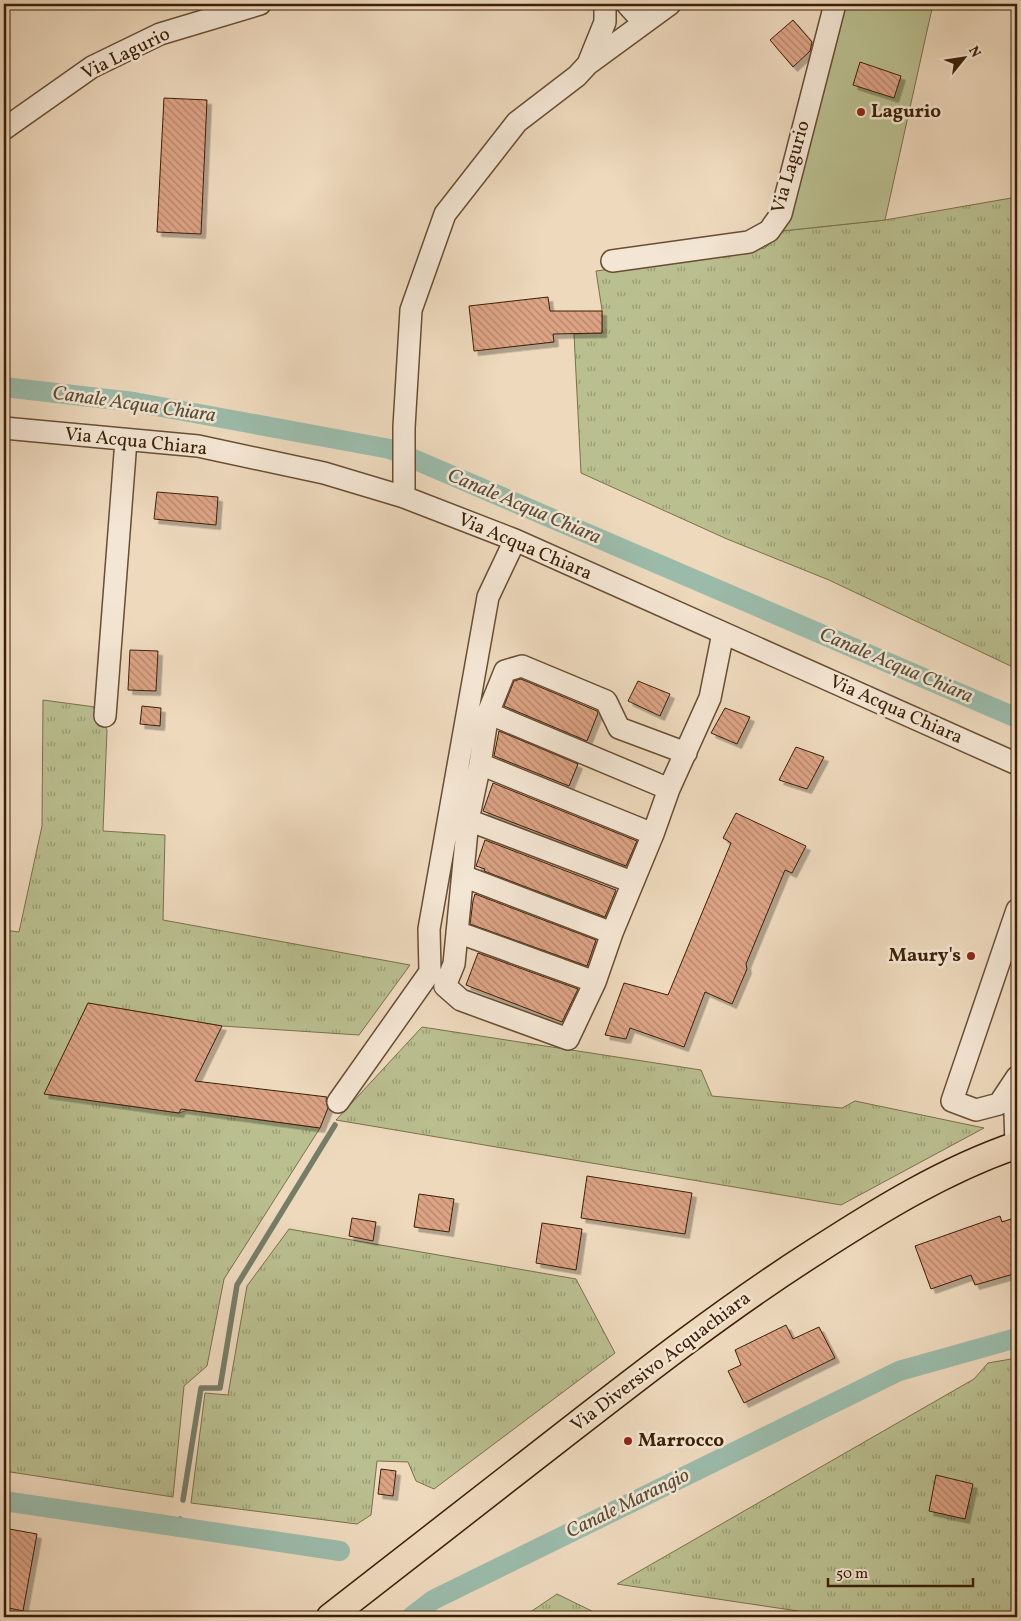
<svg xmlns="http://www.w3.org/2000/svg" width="1021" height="1621" font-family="Vollkorn,serif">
	<defs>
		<pattern id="grass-tufts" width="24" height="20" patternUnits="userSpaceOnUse" patternTransform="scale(1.25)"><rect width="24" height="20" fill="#babf90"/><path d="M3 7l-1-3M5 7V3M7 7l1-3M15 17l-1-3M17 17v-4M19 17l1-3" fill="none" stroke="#989b74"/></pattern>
		<pattern id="building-back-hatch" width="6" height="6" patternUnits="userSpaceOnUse" patternTransform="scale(1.25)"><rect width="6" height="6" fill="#dca385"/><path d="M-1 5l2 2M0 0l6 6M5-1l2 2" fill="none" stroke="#b4846b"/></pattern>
		<filter id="shadow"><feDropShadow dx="4.5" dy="4.5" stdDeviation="0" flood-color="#0004"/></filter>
	</defs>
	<rect width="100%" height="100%" fill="#eed9bd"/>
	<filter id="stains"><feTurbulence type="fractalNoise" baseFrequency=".004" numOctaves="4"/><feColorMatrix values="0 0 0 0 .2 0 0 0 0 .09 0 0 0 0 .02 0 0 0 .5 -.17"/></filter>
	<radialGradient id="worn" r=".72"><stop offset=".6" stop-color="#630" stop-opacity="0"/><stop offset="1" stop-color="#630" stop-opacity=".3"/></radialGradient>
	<!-- grass -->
	<path fill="url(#grass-tufts)" stroke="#7b704b" d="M 1017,197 L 1017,669 L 829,580 L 727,539 L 581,473 L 574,334 L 602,333 L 602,310 L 596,271 L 765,248 L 782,231 L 885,220 Z
		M 43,700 L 95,707 L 107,730 L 103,831 L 165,835 L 163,920 L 410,965 L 359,1035 L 222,1026 L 88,1003 L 45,1094 L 179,1113 L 188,1110 L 320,1128 L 224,1279 L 207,1366 L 184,1386 L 173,1497 L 4,1471 L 4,930 L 19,932 L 42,826 Z
		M 422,1027 L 701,1070 L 712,1096 L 842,1108 L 855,1101 L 984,1128 L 841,1205 L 336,1120 Z
		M 289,1229 L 576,1279 L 615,1353 L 434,1489 L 416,1481 L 408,1462 L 377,1461 L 371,1515 L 357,1524 L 191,1503 L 205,1393 L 228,1395 L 247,1286 Z
		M 1017,1358 L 1017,1617 L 838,1617 L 617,1584 L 974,1379 L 988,1363 Z
		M 557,1594 L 604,1617 L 523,1617 Z"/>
	<!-- pitch -->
	<path fill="#babf90" stroke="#7b704b" d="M 842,4 L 933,4 L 885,220 L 782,231 Z"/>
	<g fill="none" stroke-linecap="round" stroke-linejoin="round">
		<!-- stream -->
		<path stroke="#757d68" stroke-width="5.5" d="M 183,1500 L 201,1388 L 220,1388 L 237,1285 L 335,1125
			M 178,1527 L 180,1519"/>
		<!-- canal -->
		<path stroke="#9bbbaa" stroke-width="20" d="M 4,387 L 134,402 L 390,449 L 1017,718
			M 4,1501 L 340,1551
			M 411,1617 L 433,1600 L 899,1371 L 1017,1338"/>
	</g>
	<!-- building -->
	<path fill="url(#building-back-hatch)" stroke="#3c2006" filter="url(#shadow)" d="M 793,20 L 812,42 L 810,51 L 793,67 L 770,40 Z
		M 860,62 L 901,76 L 894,98 L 853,85 Z
		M 164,98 L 207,100 L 201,234 L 157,232 Z
		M 548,297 L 550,311 L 602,311 L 602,333 L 553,334 L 554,342 L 474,351 L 469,306 Z
		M 157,492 L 218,497 L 216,525 L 154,519 Z
		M 130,650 L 158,651 L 156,691 L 128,690 Z
		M 521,679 L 597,711 L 598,713 L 587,741 L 504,706 L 514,681 Z
		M 638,681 L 670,694 L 660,716 L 628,701 Z
		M 142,706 L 161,708 L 160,726 L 140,724 Z
		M 725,708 L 750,717 L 737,744 L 711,733 Z
		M 499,731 L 578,764 L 569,786 L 494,756 Z
		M 796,747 L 824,757 L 807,789 L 779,780 Z
		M 493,783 L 637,841 L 626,866 L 483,811 Z
		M 736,813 L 806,846 L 792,873 L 785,870 L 746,964 L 747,969 L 732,1004 L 705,992 L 684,1047 L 630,1028 L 626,1039 L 605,1035 L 624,983 L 668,995 L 731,843 L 723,838 Z
		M 485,840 L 616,890 L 605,917 L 484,871 L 485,869 L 476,866 Z
		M 475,894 L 596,940 L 587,966 L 470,924 L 473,901 Z
		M 478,953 L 578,989 L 562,1022 L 466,985 Z
		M 88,1003 L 222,1026 L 195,1081 L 327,1097 L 326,1101 L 328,1108 L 320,1128 L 181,1109 L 179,1113 L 44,1094 Z
		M 587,1176 L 692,1193 L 685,1234 L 581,1218 Z
		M 419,1194 L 454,1199 L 449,1232 L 414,1227 Z
		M 1000,1216 L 1002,1222 L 1017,1217 L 1017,1273 L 975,1285 L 971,1275 L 931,1289 L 915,1246 Z
		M 352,1218 L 376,1222 L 373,1241 L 349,1236 Z
		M 542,1223 L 582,1229 L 576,1270 L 536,1263 Z
		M 786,1325 L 793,1339 L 819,1327 L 835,1358 L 744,1403 L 728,1371 L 741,1365 L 735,1350 Z
		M 381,1469 L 396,1471 L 393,1496 L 378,1494 Z
		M 936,1475 L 973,1484 L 965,1519 L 929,1511 Z
		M 4,1528 L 37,1534 L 23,1611 L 4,1607 Z"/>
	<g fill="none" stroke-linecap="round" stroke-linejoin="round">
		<!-- minor casing -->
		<g stroke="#684e34" stroke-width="24">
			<path id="minor" d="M 627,4 L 644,23
				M 588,64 L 605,22 L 605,4
				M 4,129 L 92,67 L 160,34 L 260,4
				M 612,261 L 749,242 L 769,231 L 781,214 L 835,4
				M 4,428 L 198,446 L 324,473 L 404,497 L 515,540 L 1017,764
				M 404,497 L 404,427 L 411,310 L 445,214 L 517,122 L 577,76 L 588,64 L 670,4
				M 488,713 L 669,789
				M 105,716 L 126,440
				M 686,753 L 619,728 L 606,701 L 522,666 L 505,671 L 488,713 L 480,764 L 468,820 L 454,964 L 445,986 L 461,1000 L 568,1039 L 595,982 L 612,933 L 653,834 L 669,789 L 710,698 L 723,633
				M 480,764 L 653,834
				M 468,820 L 632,882
				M 463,876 L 612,933
				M 1017,910 L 952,1101 L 976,1110 L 999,1104 L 1017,1077
				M 457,932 L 595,982
				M 338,1102 L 430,972 L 429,929 L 488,597 L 515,540
				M 1016,1145 L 1015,1114 L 1017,1090"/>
		</g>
		<!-- major casing -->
		<g stroke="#3c2006" stroke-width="29">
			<path id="major" d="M 330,1617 C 408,1556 487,1495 565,1434 C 646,1371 727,1308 813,1253 C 878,1211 944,1170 1017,1145"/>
		</g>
		<!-- minor -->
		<use href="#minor" stroke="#f4e6d4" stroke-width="21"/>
		<!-- major -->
		<use href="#major" stroke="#eed9bd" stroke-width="26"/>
	</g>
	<!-- markers -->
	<g fill="#8f2418" stroke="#f4e6d4" stroke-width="2">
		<circle cx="861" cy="112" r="5"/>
		<circle cx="971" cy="956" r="5"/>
		<circle cx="628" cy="1441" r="5"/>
	</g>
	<g text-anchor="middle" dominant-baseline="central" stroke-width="5" stroke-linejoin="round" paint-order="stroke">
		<!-- street labels -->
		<g font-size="19" fill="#3c2006" stroke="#f4e6d4">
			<text transform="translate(126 54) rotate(-26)">Via Lagurio</text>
			<text transform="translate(791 167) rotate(-74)">Via Lagurio</text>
			<text transform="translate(136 442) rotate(6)">Via Acqua Chiara</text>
			<text transform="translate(525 547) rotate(23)">Via Acqua Chiara</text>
			<text transform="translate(896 710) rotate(24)">Via Acqua Chiara</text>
			<text transform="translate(661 1362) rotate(-37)">Via Diversivo Acquachiara</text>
		</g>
		<!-- poi labels -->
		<g font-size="19" font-weight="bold" fill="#3c2006" stroke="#f4e6d4" text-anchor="start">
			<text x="871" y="112">Lagurio</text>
			<text x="961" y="956" text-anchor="end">Maury's</text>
			<text x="638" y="1441">Marrocco</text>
		</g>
		<!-- water labels -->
		<g font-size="20" font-style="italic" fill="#584e37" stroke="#f4e6d4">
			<text transform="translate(134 405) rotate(8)">Canale Acqua Chiara</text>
			<text transform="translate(524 507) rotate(23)">Canale Acqua Chiara</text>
			<text transform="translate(896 666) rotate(23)">Canale Acqua Chiara</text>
			<text transform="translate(628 1504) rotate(-26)">Canale Marangio</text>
		</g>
	</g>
	<!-- margin -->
	<rect width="1021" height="1621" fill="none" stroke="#eed9bd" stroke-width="20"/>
	<rect x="5" y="5" width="1011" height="1611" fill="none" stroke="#3c2006" stroke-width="2.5"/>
	<rect x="10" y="10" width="1001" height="1601" fill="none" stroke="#3c2006"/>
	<!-- north arrow -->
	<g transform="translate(964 58) rotate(60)" stroke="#f4e6d4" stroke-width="4" paint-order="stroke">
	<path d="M0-4L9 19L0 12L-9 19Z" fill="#3c2006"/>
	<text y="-8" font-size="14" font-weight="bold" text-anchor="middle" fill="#3c2006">N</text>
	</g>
	<!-- scale -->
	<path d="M828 1578v8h145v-8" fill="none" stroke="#3c2006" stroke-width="2.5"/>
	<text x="836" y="1578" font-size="15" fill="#3c2006" stroke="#f4e6d4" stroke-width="4" paint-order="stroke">50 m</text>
	<rect width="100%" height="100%" filter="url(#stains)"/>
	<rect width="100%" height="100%" fill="url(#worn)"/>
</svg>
